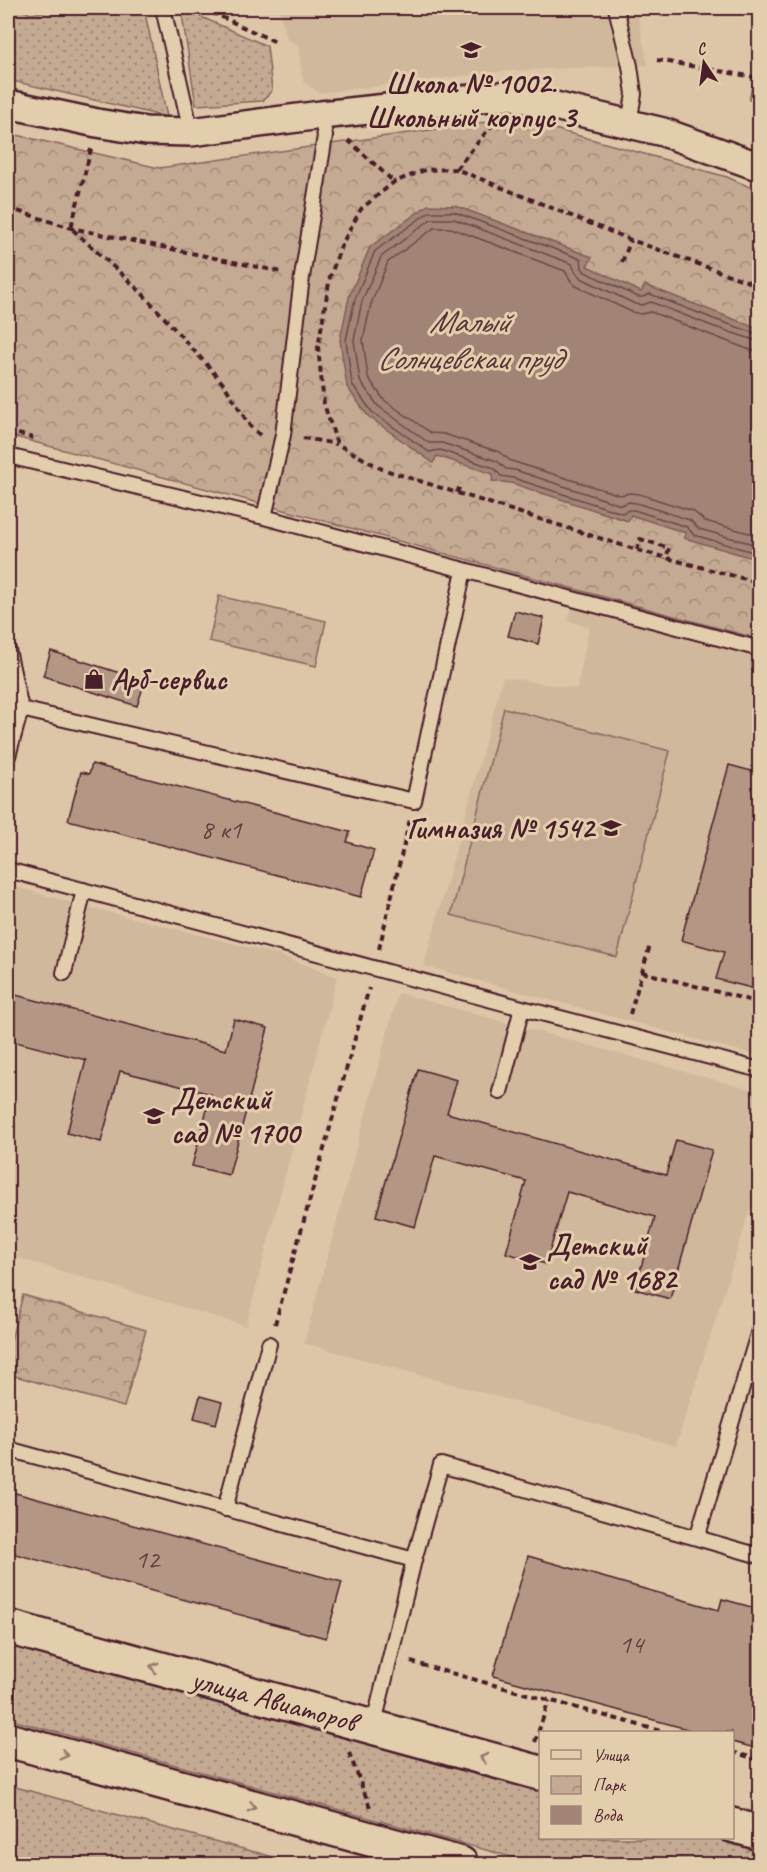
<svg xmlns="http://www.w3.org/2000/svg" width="767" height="1872" font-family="Caveat,sans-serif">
	<defs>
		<pattern id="grass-dots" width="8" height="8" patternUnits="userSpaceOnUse" patternTransform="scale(1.5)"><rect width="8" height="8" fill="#c4aa92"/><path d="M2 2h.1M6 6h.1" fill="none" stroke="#a18a77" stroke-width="1.8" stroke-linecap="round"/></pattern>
		<pattern id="park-crowns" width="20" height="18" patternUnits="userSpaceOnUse" patternTransform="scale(1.5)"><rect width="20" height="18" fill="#c4aa92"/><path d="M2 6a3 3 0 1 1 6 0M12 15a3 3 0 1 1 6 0" fill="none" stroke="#a18a77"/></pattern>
	</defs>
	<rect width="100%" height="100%" fill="#dcc6a7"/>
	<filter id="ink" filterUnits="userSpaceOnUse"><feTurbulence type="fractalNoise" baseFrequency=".0167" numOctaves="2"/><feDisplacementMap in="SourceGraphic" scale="12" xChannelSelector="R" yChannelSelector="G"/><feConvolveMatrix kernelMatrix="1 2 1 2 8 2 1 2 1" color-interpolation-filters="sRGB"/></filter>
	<g filter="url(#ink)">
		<!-- built -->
		<path fill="#d0b89c" d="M 279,8 L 636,8 L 648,65 L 505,71 L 319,93 L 303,81 L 298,45 L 287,39 Z
			M 578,585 L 759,634 L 759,1056 L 424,966 L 503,677 L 577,689 L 589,627 L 568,621 Z
			M 8,885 L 80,905 L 279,955 L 337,977 L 246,1326 L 8,1255 Z
			M 398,993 L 759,1092 L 759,1180 L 676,1446 L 304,1343 Z"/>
		<!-- grass -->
		<path fill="url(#grass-dots)" stroke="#87645e" stroke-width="1.5" d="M 8,8 L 18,8 L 31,14 L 66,8 L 144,8 L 167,117 L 8,80 Z
			M 181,8 L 267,46 L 272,90 L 263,101 L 196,105 Z
			M 8,1642 L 540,1789 L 540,1838 L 719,1838 L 759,1849 L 759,1864 L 537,1864 L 8,1719 Z
			M 8,1785 L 299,1864 L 8,1864 Z"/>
		<!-- park -->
		<path fill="url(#park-crowns)" stroke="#87645e" stroke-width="1.5" d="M 759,57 L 759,103 L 749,100 Z
			M 515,118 L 727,177 L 759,191 L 759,639 L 8,435 L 8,133 L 159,168 Z
			M 219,596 L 326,621 L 316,666 L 209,641 Z
			M 23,1295 L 146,1330 L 124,1407 L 8,1374 L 8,1351 Z"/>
		<!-- garden -->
		<path fill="#c4aa92" stroke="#87645e" stroke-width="1.5" d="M 504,708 L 670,751 L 617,957 L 451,915 Z"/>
		<!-- water -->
		<path fill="#a18476" stroke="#7e5c58" stroke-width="1.5" d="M 428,205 L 456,206 L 592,257 L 587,266 L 641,292 L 645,285 L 759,329 L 759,560 L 684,538 L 686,533 L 631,515 L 628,521 L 511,483 L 492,481 L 493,474 L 437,456 L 433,463 L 368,416 L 347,387 L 340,340 L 349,297 L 370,247 Z"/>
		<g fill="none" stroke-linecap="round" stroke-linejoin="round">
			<!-- shore -->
			<path stroke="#6d4749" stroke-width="1.5" d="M 760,335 L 714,319 L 650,294 L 643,297 L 638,297 L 585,272 L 582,268 L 581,259 L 454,212 L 429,212 L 375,251 L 355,299 L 346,340 L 352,384 L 372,412 L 429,452 L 440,450 L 494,468 L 501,476 L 513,478 L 622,513 L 629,510 L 634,510 L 687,527 L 694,535 L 760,554
				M 760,342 L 712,326 L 651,302 L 642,305 L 635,304 L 581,278 L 576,273 L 572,264 L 454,219 L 431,219 L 381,257 L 362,301 L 354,340 L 360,381 L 378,406 L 429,443 L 442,443 L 497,461 L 506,469 L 515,470 L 621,505 L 629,502 L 636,503 L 690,520 L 699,529 L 760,546
				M 760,351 L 750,350 L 651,312 L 641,314 L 632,312 L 576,286 L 571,281 L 565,271 L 451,228 L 434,228 L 388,262 L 371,304 L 363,340 L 368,377 L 384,400 L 431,433 L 444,434 L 499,452 L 511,461 L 620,495 L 630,493 L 639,494 L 693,511 L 705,521 L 760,536"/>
		</g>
		<!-- building -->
		<path fill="#b39784" stroke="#4a1f2b" stroke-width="1.5" d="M 515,611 L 544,618 L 538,644 L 508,636 Z
			M 51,651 L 145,681 L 137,706 L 43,676 Z
			M 92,764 L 350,832 L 347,842 L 374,850 L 361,897 L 68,820 L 81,772 L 89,774 Z
			M 729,765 L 759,773 L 759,990 L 716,979 L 724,952 L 681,940 Z
			M 8,993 L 226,1050 L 234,1019 L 268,1028 L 229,1175 L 192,1166 L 211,1094 L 120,1071 L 101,1142 L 67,1133 L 86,1060 L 8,1040 Z
			M 418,1069 L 457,1080 L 447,1113 L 666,1175 L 676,1140 L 712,1150 L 670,1299 L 635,1289 L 655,1217 L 567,1192 L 546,1264 L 506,1253 L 526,1181 L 435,1156 L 415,1227 L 376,1216 Z
			M 200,1396 L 222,1402 L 216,1424 L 194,1418 Z
			M 8,1491 L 342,1582 L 326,1638 L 8,1552 Z
			M 528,1556 L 719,1610 L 722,1599 L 759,1609 L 759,1749 L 732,1742 L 732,1732 L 698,1732 L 493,1676 Z"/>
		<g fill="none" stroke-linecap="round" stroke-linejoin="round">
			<!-- lane casing -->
			<g stroke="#4a1f2b" stroke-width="18">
				<path id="lane" d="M 163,8 L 191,132
					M 616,8 L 630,66 L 634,94 L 629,123
					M 8,456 L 264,517 L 464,570
					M 264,517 L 283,435 L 302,277 L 325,136 L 321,115
					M 8,650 L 21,709
					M 8,756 L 21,709 L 414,801 L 464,570 L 760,649
					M 8,870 L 522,1008 L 760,1070
					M 64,973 L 84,890
					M 500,1092 L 522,1008
					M 745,1376 L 760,1380
					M 8,1449 L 414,1560
					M 225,1509 L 269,1344
					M 697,1538 L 760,1327
					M 373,1727 L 414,1560 L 441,1465 L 760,1556"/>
			</g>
			<!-- street casing -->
			<g stroke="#4a1f2b" stroke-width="32">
				<path id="street" d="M 8,104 L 97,123 L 146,131 L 191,132 L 321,115 L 509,95 L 663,132 L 760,167"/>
			</g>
			<!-- secondary casing -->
			<g stroke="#4a1f2b" stroke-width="38">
				<path id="secondary" d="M 8,1627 L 540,1773
					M 8,1740 L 461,1864
					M 732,1825 L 760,1833"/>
			</g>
			<!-- path -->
			<path stroke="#4a1f2b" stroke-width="4" stroke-dasharray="6 4.5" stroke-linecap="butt" d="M 202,8 L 278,43
				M 657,60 L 754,77
				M 348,140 L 394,182
				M 91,149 L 71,228 L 141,292 L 208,366 L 225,386 L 250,426 L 263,438
				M 456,169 L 492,125
				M 8,208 L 71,228 L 282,272
				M 622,262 L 631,240
				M 760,286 L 631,240 L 456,169 L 425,170 L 394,182 L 361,209 L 341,246 L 330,277 L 318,347 L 324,404 L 337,444 L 382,469 L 637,550 L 760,583
				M 8,431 L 33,438
				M 303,438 L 337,444
				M 457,493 L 461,483
				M 637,550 L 640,539 L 669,548 L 666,559
				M 379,949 L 410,819
				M 642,972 L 760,1003
				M 630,1014 L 650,945
				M 275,1324 L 369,988
				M 411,1662 L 664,1732
				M 535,1742 L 549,1700
				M 732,1752 L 760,1760
				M 349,1753 L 370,1807
				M 310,1855 L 315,1864"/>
			<!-- lane -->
			<use href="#lane" stroke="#e2cdac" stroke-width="14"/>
			<!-- street -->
			<use href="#street" stroke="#e2cdac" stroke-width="27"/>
			<!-- secondary -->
			<use href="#secondary" stroke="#e2cdac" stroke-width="33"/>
		</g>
		<!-- one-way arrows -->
		<defs><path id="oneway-chevron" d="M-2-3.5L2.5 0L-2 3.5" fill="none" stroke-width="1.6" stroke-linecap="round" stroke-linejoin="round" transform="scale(1.5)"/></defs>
		<g stroke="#96766c">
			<use href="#oneway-chevron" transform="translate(154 1667) rotate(-164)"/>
			<use href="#oneway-chevron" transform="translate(64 1755) rotate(15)"/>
			<use href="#oneway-chevron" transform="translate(484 1758) rotate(-165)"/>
			<use href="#oneway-chevron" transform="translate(252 1807) rotate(15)"/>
		</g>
	</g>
	<!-- icons -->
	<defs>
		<g id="school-bare" transform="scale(1.62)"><path d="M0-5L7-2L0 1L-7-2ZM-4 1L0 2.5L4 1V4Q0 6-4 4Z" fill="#4a1f2b" stroke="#e2cdac" stroke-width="2.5" paint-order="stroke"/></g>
		<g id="shop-bare" transform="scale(1.62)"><path d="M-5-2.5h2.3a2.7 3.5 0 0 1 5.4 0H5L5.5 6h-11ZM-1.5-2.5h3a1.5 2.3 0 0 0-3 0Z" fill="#4a1f2b" stroke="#e2cdac" stroke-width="2.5" paint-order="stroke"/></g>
	</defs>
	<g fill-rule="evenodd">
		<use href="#school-bare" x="471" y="50"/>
		<use href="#shop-bare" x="94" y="679"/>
		<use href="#school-bare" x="611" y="828"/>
		<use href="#school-bare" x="154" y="1116"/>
		<use href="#school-bare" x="530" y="1262"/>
	</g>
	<g text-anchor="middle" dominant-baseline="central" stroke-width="6" stroke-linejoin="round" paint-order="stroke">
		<!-- number labels -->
		<g font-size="27" fill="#643d41">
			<text x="221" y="829">8 к1</text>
			<text x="147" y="1559">12</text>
			<text x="631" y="1644">14</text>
		</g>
		<!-- poi labels -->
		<g font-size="30" font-weight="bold" fill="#4a1f2b" stroke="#e2cdac" text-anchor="start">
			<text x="471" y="83" text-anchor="middle">Школа № 1002.<tspan x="471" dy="34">Школьный корпус 3</tspan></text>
			<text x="111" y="679">Арб-сервис</text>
			<text x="594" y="828" text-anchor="end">Гимназия № 1542</text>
			<text x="171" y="1099">Детский<tspan x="171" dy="34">сад № 1700</tspan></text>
			<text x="547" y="1245">Детский<tspan x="547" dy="34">сад № 1682</tspan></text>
		</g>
		<!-- street labels -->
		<g font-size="30" fill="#4a1f2b" stroke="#e2cdac">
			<text transform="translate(274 1700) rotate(15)">улица Авиаторов</text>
		</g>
		<!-- water labels -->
		<g font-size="32" font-style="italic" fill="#5b333a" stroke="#e2cdac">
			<text x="469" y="321">Малый<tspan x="469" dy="37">Солнцевскаи пруд</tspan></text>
		</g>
	</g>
	<!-- margin -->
	<rect width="767" height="1872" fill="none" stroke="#e2cdac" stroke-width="30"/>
	<rect x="15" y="15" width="737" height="1842" fill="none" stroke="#4a1f2b" stroke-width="2" filter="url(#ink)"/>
	<!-- legend -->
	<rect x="539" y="1731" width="195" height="108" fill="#e2cdac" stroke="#a58778" stroke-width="1.5"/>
	<rect x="551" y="1750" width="30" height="9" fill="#e2cdac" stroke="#a58778" stroke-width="1.5"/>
	<text x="593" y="1761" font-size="18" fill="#4a1f2b">Улица</text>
	<rect x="551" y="1776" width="30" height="18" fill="url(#park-crowns)" stroke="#a58778" stroke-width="1.5"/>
	<text x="593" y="1791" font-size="18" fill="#4a1f2b">Парк</text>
	<rect x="551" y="1806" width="30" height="18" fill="#a18476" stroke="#a58778" stroke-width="1.5"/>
	<text x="593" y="1821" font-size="18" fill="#4a1f2b">Вода</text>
	<!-- north arrow -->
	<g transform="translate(704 63) rotate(347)" stroke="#e2cdac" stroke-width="4.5" paint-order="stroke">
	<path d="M0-4.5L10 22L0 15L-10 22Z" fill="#4a1f2b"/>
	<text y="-9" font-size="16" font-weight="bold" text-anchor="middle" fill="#4a1f2b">С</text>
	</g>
</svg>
